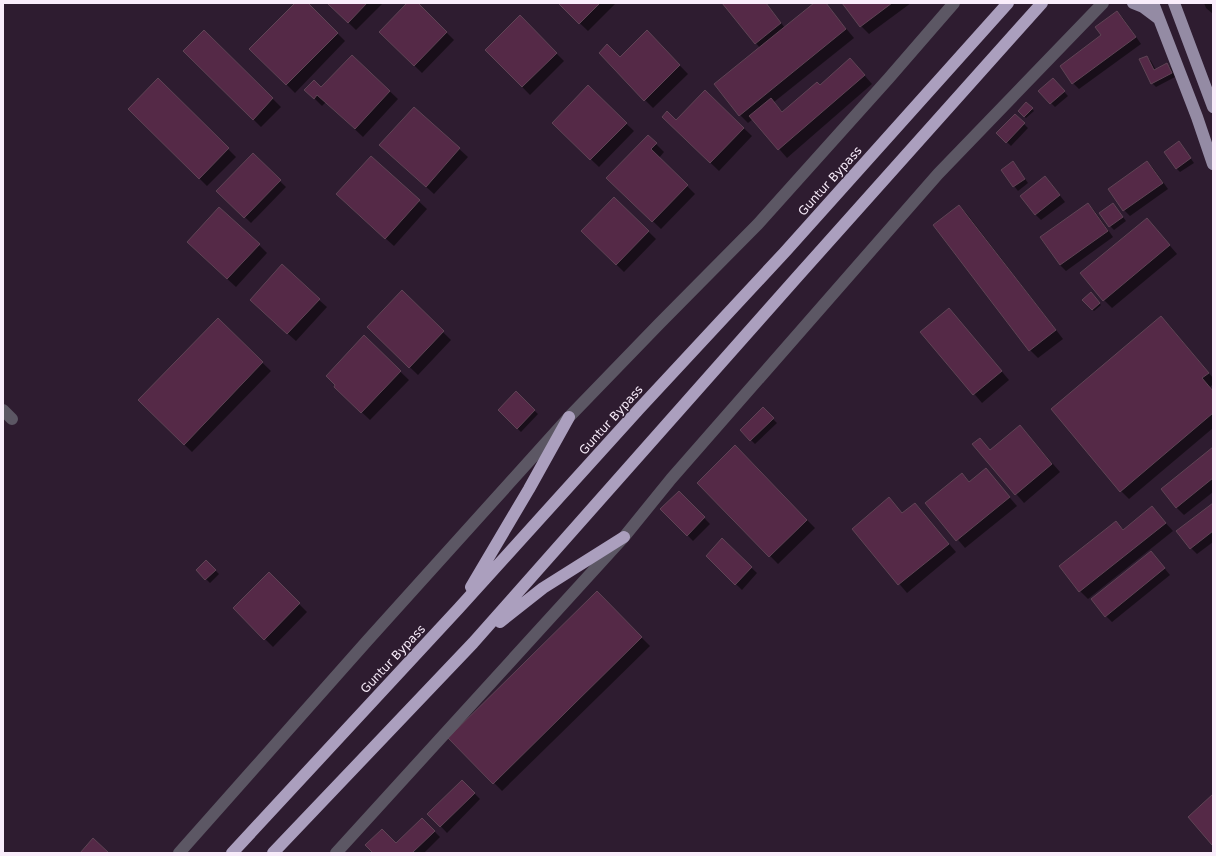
<svg xmlns="http://www.w3.org/2000/svg" width="1216" height="856" font-family="'DejaVu Sans',sans-serif">
	<rect width="100%" height="100%" fill="#2e1c30"/>
	<!-- shadow -->
	<path fill="#0007" d="M 296,3 L 307,3 L 345,41 L 295,93 L 251,49 Z
		M 328,3 L 383,3 L 356,30 Z
		M 408,3 L 417,3 L 454,40 L 422,73 L 380,32 Z
		M 559,3 L 616,3 L 588,31 Z
		M 723,3 L 766,3 L 785,28 L 815,3 L 825,3 L 854,38 L 774,102 L 783,112 L 820,86 L 858,68 L 872,84 L 787,158 L 753,119 L 748,123 L 740,115 L 760,48 Z
		M 843,3 L 911,3 L 869,34 L 861,26 Z
		M 1204,3 L 1213,3 L 1213,14 L 1206,8 Z
		M 1117,12 L 1123,18 L 1141,44 L 1079,89 L 1073,83 Z
		M 520,17 L 564,61 L 530,95 L 486,50 Z
		M 204,31 L 281,107 L 261,127 L 185,51 Z
		M 655,40 L 688,74 L 653,108 L 645,100 L 620,58 Z
		M 352,56 L 398,99 L 363,137 L 326,102 L 322,106 L 306,90 L 322,89 Z
		M 1147,57 L 1151,61 L 1156,70 L 1167,64 L 1171,68 L 1175,77 L 1156,87 L 1152,83 Z
		M 158,79 L 236,157 L 207,186 L 129,109 Z
		M 1056,83 L 1068,96 L 1055,107 L 1039,91 Z
		M 588,87 L 634,131 L 599,167 L 553,123 Z
		M 705,91 L 752,136 L 719,171 L 663,117 L 676,121 Z
		M 1026,103 L 1034,111 L 1026,118 L 1019,111 Z
		M 414,108 L 468,157 L 434,194 L 389,153 Z
		M 1015,115 L 1028,128 L 1011,146 L 998,133 Z
		M 648,136 L 664,152 L 659,158 L 695,194 L 661,229 L 608,178 Z
		M 1182,146 L 1194,163 L 1180,172 L 1176,168 Z
		M 253,155 L 286,187 L 251,223 L 218,191 Z
		M 371,157 L 427,209 L 394,246 L 345,202 Z
		M 1013,162 L 1028,183 L 1018,191 L 1002,170 Z
		M 1147,162 L 1153,168 L 1168,189 L 1130,216 L 1124,210 Z
		M 1050,183 L 1065,202 L 1041,220 L 1035,214 Z
		M 614,198 L 656,239 L 624,272 L 582,231 Z
		M 1088,204 L 1094,210 L 1113,237 L 1066,271 L 1060,265 Z
		M 959,206 L 967,214 L 1063,339 L 1038,358 L 1030,350 Z
		M 1116,208 L 1126,221 L 1114,230 L 1110,226 Z
		M 1147,219 L 1177,254 L 1112,308 L 1104,300 Z
		M 259,245 L 267,253 L 236,287 L 196,250 Z
		M 402,292 L 451,340 L 418,375 L 368,327 Z
		M 1091,293 L 1101,305 L 1094,311 L 1083,300 Z
		M 319,300 L 327,307 L 296,341 L 259,308 Z
		M 949,309 L 1009,380 L 982,403 L 922,332 Z
		M 218,320 L 271,371 L 192,452 L 139,400 Z
		M 1169,325 L 1213,378 L 1213,384 L 1210,387 L 1213,391 L 1213,428 L 1129,499 L 1121,491 Z
		M 364,337 L 409,380 L 370,420 L 335,387 Z
		M 516,393 L 538,414 L 521,432 L 499,410 Z
		M 763,409 L 777,423 L 755,444 L 741,430 Z
		M 1020,426 L 1060,472 L 1024,503 L 974,445 L 991,451 Z
		M 735,447 L 815,528 L 778,564 L 698,483 Z
		M 1213,448 L 1213,492 L 1184,515 L 1176,507 Z
		M 986,470 L 1017,506 L 965,548 L 927,503 L 962,474 L 970,483 Z
		M 679,492 L 710,524 L 693,541 L 662,509 Z
		M 889,499 L 903,514 L 915,504 L 956,552 L 907,593 L 853,529 Z
		M 1213,504 L 1213,542 L 1197,554 L 1191,548 Z
		M 1152,508 L 1173,531 L 1088,599 L 1080,591 L 1115,522 L 1124,530 Z
		M 722,540 L 757,573 L 742,590 L 707,556 Z
		M 1156,558 L 1170,575 L 1112,622 L 1106,616 Z
		M 206,561 L 219,574 L 210,583 L 197,570 Z
		M 269,574 L 307,612 L 273,647 L 234,608 Z
		M 597,593 L 650,646 L 502,791 L 450,738 Z
		M 462,781 L 480,799 L 447,833 L 429,814 Z
		M 422,819 L 440,837 L 424,853 L 374,853 L 396,844 Z"/>
	<!-- building -->
	<path fill="#552947" stroke="#5f4455" d="M 295,3 L 308,3 L 338,33 L 286,85 L 249,49 Z
		M 327,3 L 367,3 L 348,23 Z
		M 407,3 L 418,3 L 447,32 L 414,66 L 379,32 Z
		M 558,3 L 600,3 L 579,24 Z
		M 722,3 L 766,3 L 781,23 L 755,44 Z
		M 814,3 L 826,3 L 846,29 L 739,116 L 714,84 Z
		M 842,3 L 892,3 L 860,27 Z
		M 1117,11 L 1136,37 L 1072,84 L 1060,66 L 1101,35 L 1095,27 Z
		M 520,15 L 557,53 L 522,87 L 485,50 Z
		M 204,30 L 273,98 L 253,120 L 183,51 Z
		M 647,30 L 680,65 L 644,101 L 599,53 L 607,44 L 620,57 Z
		M 352,55 L 390,91 L 355,129 L 317,95 L 314,99 L 304,90 L 314,80 L 321,87 Z
		M 1147,56 L 1154,70 L 1167,63 L 1172,73 L 1151,84 L 1139,59 Z
		M 850,58 L 865,75 L 778,150 L 749,116 L 771,98 L 782,112 L 817,82 L 820,85 Z
		M 158,78 L 229,148 L 199,179 L 128,109 Z
		M 1053,78 L 1065,91 L 1050,104 L 1038,91 Z
		M 588,85 L 627,123 L 590,160 L 552,123 Z
		M 705,90 L 744,128 L 710,163 L 662,117 L 667,111 L 676,120 Z
		M 1026,102 L 1033,108 L 1024,117 L 1018,111 Z
		M 414,107 L 460,148 L 426,187 L 379,145 Z
		M 1015,114 L 1025,123 L 1006,143 L 996,133 Z
		M 648,135 L 657,143 L 651,149 L 688,185 L 652,222 L 606,178 Z
		M 1179,141 L 1191,158 L 1176,169 L 1164,152 Z
		M 253,153 L 281,180 L 244,218 L 216,191 Z
		M 371,156 L 420,200 L 385,239 L 336,194 Z
		M 1013,161 L 1025,179 L 1013,187 L 1001,170 Z
		M 1147,161 L 1163,183 L 1123,211 L 1108,189 Z
		M 1045,176 L 1060,195 L 1035,215 L 1020,196 Z
		M 614,197 L 649,231 L 616,265 L 581,231 Z
		M 1088,203 L 1108,231 L 1060,265 L 1040,237 Z
		M 1113,203 L 1123,217 L 1109,227 L 1099,213 Z
		M 959,205 L 1056,330 L 1029,351 L 933,225 Z
		M 219,207 L 260,244 L 227,279 L 187,242 Z
		M 1147,218 L 1170,245 L 1103,301 L 1080,273 Z
		M 282,264 L 320,299 L 287,334 L 250,300 Z
		M 402,290 L 444,331 L 409,368 L 367,327 Z
		M 1091,292 L 1100,303 L 1092,310 L 1082,300 Z
		M 949,308 L 1002,371 L 973,395 L 920,332 Z
		M 1161,316 L 1209,373 L 1202,378 L 1213,391 L 1213,413 L 1120,492 L 1051,409 Z
		M 218,318 L 263,362 L 184,445 L 138,400 Z
		M 364,335 L 401,371 L 361,413 L 334,387 L 335,385 L 326,376 Z
		M 516,391 L 535,410 L 517,429 L 498,410 Z
		M 763,407 L 774,418 L 750,441 L 740,430 Z
		M 1020,425 L 1052,464 L 1015,495 L 972,444 L 980,438 L 990,450 Z
		M 735,445 L 807,520 L 769,557 L 697,483 Z
		M 1213,447 L 1213,478 L 1176,508 L 1161,489 Z
		M 986,468 L 1010,497 L 956,541 L 925,503 L 962,473 L 969,482 Z
		M 679,491 L 705,517 L 687,536 L 660,509 Z
		M 889,497 L 902,513 L 915,503 L 949,544 L 898,585 L 852,529 Z
		M 1213,503 L 1213,531 L 1190,549 L 1176,531 Z
		M 1152,506 L 1166,523 L 1079,592 L 1059,566 L 1116,521 L 1123,530 Z
		M 722,538 L 752,567 L 735,585 L 706,556 Z
		M 1151,551 L 1165,568 L 1105,617 L 1091,599 Z
		M 206,560 L 216,570 L 205,580 L 196,570 Z
		M 269,572 L 300,603 L 264,640 L 233,608 Z
		M 597,591 L 642,637 L 493,784 L 448,738 Z
		M 462,780 L 475,793 L 440,827 L 427,814 Z
		M 1213,794 L 1213,844 L 1212,845 L 1188,817 Z
		M 422,818 L 435,831 L 412,853 L 373,853 L 365,845 L 382,829 L 396,843 Z
		M 93,838 L 109,853 L 80,853 Z"/>
	<g fill="none" stroke-linecap="round" stroke-linejoin="round">
		<!-- minor -->
		<path stroke="#5c5764" stroke-width="12" d="M 3,410 L 12,419
			M 179,853 L 367,641 L 569,417 L 659,324 L 758,224 L 889,78 L 954,3
			M 336,853 L 624,537 L 671,479 L 938,174 L 1103,3"/>
		<!-- major -->
		<path stroke="#948ba4" stroke-width="12" d="M 1133,3 L 1143,7 L 1159,19
			M 1153,3 L 1197,117 L 1213,164
			M 1174,3 L 1213,107"/>
		<!-- highway -->
		<path stroke="#ab9fbe" stroke-width="12" d="M 471,587 L 529,489 L 569,417
			M 500,622 L 543,588 L 624,537
			M 232,853 L 459,608 L 639,409 L 784,253 L 1008,3
			M 273,853 L 473,643 L 798,276 L 1042,3"/>
	</g>
	<g text-anchor="middle" dominant-baseline="central" stroke-width="3" stroke-linejoin="round" paint-order="stroke">
		<!-- street labels -->
		<g font-size="12" fill="#f9edfb" stroke="#2e1c30">
			<text transform="translate(830 181) rotate(-48)">Guntur Bypass</text>
			<text transform="translate(611 420) rotate(-48)">Guntur Bypass</text>
			<text transform="translate(393 659) rotate(-47)">Guntur Bypass</text>
		</g>
	</g>
	<!-- border -->
	<rect width="1216" height="856" fill="none" stroke="#f9edfb" stroke-width="8"/>
</svg>
